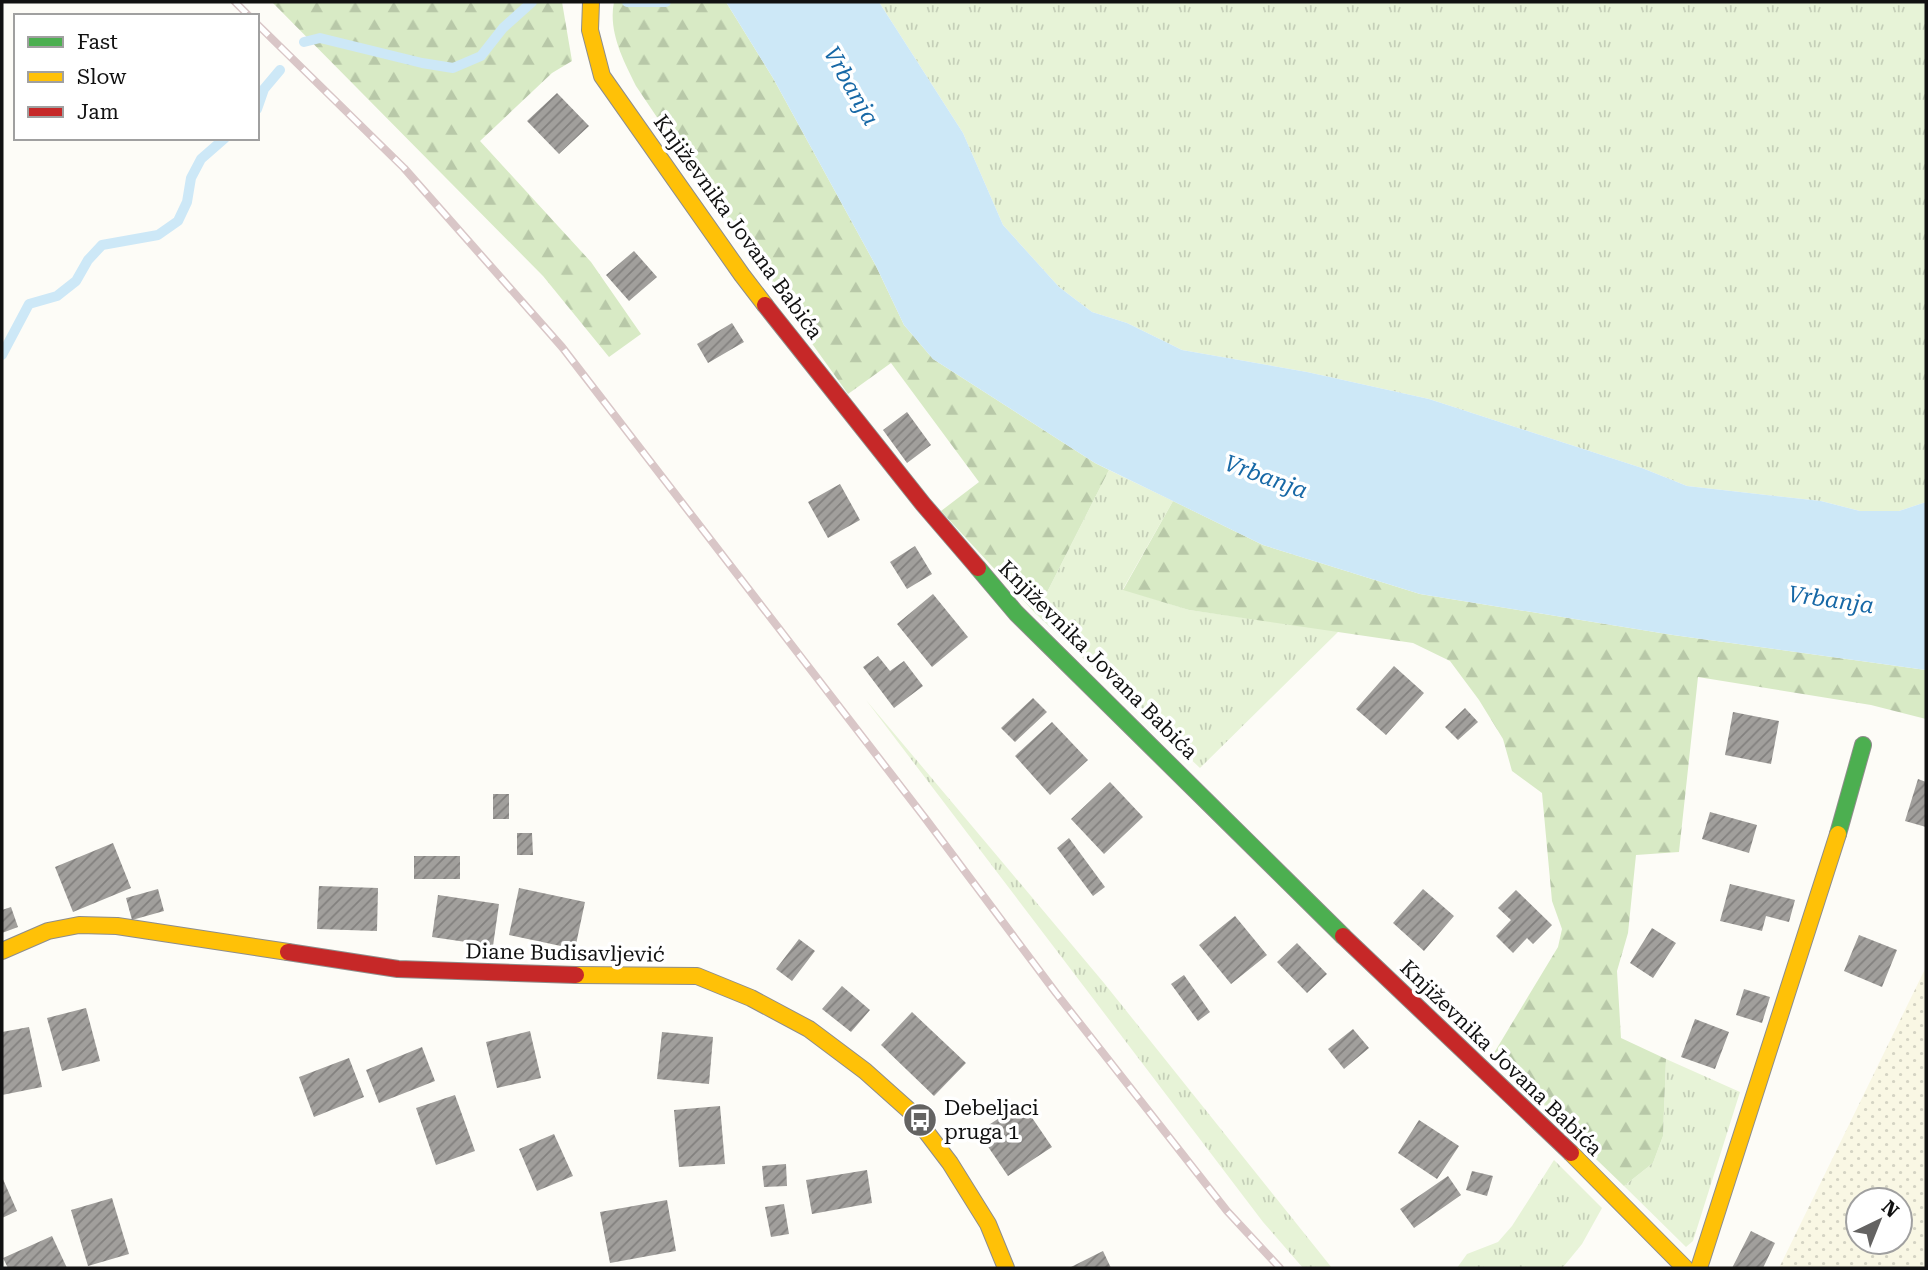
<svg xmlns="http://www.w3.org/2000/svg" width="1928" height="1270" font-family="'Roboto Serif',serif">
	<defs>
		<pattern id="farmland-dots" width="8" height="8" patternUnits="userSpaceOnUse" patternTransform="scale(1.75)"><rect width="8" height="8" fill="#f9f7e4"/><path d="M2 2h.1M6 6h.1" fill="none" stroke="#d4d3c3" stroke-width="1.8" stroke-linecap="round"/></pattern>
		<pattern id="grass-tufts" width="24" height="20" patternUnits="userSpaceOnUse" patternTransform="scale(1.75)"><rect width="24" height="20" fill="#e7f3d7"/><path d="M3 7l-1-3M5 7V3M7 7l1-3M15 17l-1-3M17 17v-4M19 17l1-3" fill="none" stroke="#c5cfb8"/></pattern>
		<pattern id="forest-firs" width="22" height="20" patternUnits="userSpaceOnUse" patternTransform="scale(1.75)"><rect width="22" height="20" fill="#d8eac5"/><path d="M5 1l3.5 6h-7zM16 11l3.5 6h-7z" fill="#b8c8a8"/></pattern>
		<pattern id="building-hatch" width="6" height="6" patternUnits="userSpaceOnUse" patternTransform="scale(1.75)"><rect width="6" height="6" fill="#a19f9c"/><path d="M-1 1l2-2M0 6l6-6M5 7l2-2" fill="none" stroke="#82807e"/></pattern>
	</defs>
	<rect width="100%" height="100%" fill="#fdfcf7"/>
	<!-- farmland -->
	<path fill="url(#farmland-dots)" fill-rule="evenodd" d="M 1926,967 L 1926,1268 L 1779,1268 ZM 1858,1200 L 1900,1200 L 1900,1242 L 1858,1242 Z"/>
	<!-- grass -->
	<path fill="url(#grass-tufts)" d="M 879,2 L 1926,2 L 1926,502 L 1899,511 L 1860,511 L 1821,501 L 1687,486 L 1642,468 L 1429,399 L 1307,372 L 1182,350 L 1127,323 L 1092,312 L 1059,287 L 1003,225 L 963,133 Z
		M 1109,470 L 1173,501 L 1123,589 L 1189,610 L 1339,631 L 1200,768 L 1036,614 Z
		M 866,700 L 1104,983 L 1332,1268 L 1303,1268 L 1263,1222 Z
		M 1666,1059 L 1740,1092 L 1693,1241 L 1686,1247 L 1624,1186 L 1653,1163 L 1663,1136 Z
		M 1554,1160 L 1602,1208 L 1582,1244 L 1564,1266 L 1561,1268 L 1457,1268 L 1467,1254 L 1498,1242 L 1512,1226 Z"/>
	<!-- forest -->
	<path fill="url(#forest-firs)" d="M 272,2 L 562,2 L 572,61 L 552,73 L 480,141 L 591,262 L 641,334 L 609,357 L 543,276 Z
		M 614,2 L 726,2 L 773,78 L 876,266 L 904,325 L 933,359 L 1095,463 L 1109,470 L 1036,614 L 941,511 L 979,482 L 891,363 L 848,394 L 756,265 L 636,86 C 623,60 608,31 614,2 Z
		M 1173,501 L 1263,545 L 1420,594 L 1673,635 L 1926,670 L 1926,719 L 1871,705 L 1698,677 L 1679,852 L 1636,855 L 1628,933 L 1617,971 L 1621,1038 L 1666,1059 L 1663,1136 L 1653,1163 L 1624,1186 L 1491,1058 L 1558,947 L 1562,929 L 1552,901 L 1542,793 L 1512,771 L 1503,739 L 1479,700 L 1450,661 L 1413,643 L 1189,610 L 1123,590 Z"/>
	<!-- water -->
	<path fill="#cde8f7" d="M 726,2 L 879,2 L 963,133 L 1003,225 L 1059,287 L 1092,312 L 1127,323 L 1182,350 L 1307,372 L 1429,399 L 1642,468 L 1687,486 L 1821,501 L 1860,511 L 1899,511 L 1926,502 L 1926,670 L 1673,635 L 1420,594 L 1263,545 L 1095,463 L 933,359 L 904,325 L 876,266 L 773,78 Z"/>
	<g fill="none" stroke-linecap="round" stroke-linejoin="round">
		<!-- stream -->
		<path stroke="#cde8f7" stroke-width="10" d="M 627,2 L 666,2
			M 304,42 L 320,38 L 422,63 L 453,68 L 481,56 L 503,28 L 532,2
			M 257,109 L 264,89 L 280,70
			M 2,355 L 29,304 L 57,296 L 76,281 L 88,260 L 102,245 L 158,235 L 178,221 L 187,202 L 191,178 L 201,159 L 225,138"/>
	</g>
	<!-- building -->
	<path fill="url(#building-hatch)" d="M 557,93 L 589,126 L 559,154 L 527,121 Z
		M 634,251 L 657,277 L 629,301 L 606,275 Z
		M 732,323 L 744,342 L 708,363 L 697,344 Z
		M 907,412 L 931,445 L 907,463 L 883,430 Z
		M 840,484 L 860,520 L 828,538 L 808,502 Z
		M 915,546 L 932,574 L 907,589 L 890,562 Z
		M 933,594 L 968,637 L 932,667 L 897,624 Z
		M 878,656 L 890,671 L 904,661 L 923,686 L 894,708 L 863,667 Z
		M 1394,666 L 1424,693 L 1386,735 L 1356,709 Z
		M 1033,698 L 1047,712 L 1015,742 L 1001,728 Z
		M 1465,708 L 1478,722 L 1458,740 L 1445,727 Z
		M 1733,712 L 1779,721 L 1771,764 L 1725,755 Z
		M 1052,722 L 1088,760 L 1050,795 L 1015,756 Z
		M 1918,779 L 1926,782 L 1926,827 L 1905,821 Z
		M 1110,782 L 1143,817 L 1104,854 L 1071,819 Z
		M 493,794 L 509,794 L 509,819 L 493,819 Z
		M 1710,812 L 1757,825 L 1749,853 L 1702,839 Z
		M 517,833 L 532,833 L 533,855 L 517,855 Z
		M 1069,838 L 1105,887 L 1093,896 L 1057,848 Z
		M 113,843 L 131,888 L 73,912 L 55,867 Z
		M 414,856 L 460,856 L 460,879 L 414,879 Z
		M 1730,884 L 1795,900 L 1789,922 L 1766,916 L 1762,931 L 1720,921 Z
		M 319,886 L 378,888 L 377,931 L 317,929 Z
		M 519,888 L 585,902 L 575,949 L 509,935 Z
		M 158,889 L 164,911 L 132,920 L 126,898 Z
		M 1423,889 L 1454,916 L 1424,951 L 1393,923 Z
		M 1516,890 L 1552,925 L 1533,944 L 1527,938 L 1513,953 L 1496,936 L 1511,920 L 1498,908 Z
		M 438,895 L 499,904 L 493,946 L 432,937 Z
		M 11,907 L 18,927 L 2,933 L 2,910 Z
		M 1235,916 L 1267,955 L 1231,984 L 1199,945 Z
		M 1652,928 L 1676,943 L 1653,978 L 1630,963 Z
		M 1859,935 L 1897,950 L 1882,987 L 1844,971 Z
		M 799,939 L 815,951 L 792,981 L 776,969 Z
		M 1297,943 L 1327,974 L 1307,993 L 1277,962 Z
		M 1184,975 L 1210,1012 L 1198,1021 L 1171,984 Z
		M 842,986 L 870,1010 L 851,1032 L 822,1009 Z
		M 1744,989 L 1770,997 L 1762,1023 L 1736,1015 Z
		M 86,1008 L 100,1061 L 62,1071 L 47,1018 Z
		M 912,1012 L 966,1063 L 934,1096 L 881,1045 Z
		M 1695,1019 L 1729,1032 L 1715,1069 L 1681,1057 Z
		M 29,1027 L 42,1087 L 2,1095 L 2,1032 Z
		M 1353,1029 L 1369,1048 L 1344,1069 L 1328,1049 Z
		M 530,1031 L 541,1078 L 497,1088 L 486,1042 Z
		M 662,1032 L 713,1037 L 709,1084 L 657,1079 Z
		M 422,1047 L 435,1081 L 379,1103 L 366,1070 Z
		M 349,1058 L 364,1097 L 314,1117 L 299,1077 Z
		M 455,1095 L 475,1151 L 436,1165 L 416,1108 Z
		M 1022,1103 L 1052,1147 L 1008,1176 L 978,1132 Z
		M 720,1106 L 725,1164 L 679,1167 L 674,1110 Z
		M 1419,1120 L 1459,1146 L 1437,1179 L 1398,1153 Z
		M 554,1134 L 573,1176 L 537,1191 L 519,1149 Z
		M 786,1164 L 787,1186 L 764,1187 L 762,1166 Z
		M 867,1170 L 872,1203 L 812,1214 L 806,1180 Z
		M 1472,1171 L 1493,1176 L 1487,1196 L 1466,1190 Z
		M 1448,1176 L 1461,1195 L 1414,1228 L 1400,1209 Z
		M 2,1177 L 17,1211 L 2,1218 Z
		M 112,1198 L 129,1254 L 88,1266 L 71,1210 Z
		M 667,1200 L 676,1251 L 610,1263 L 600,1212 Z
		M 784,1204 L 789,1234 L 771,1237 L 765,1207 Z
		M 1751,1231 L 1775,1243 L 1763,1268 L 1732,1268 Z
		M 52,1236 L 67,1268 L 8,1268 L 3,1258 Z
		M 1103,1251 L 1111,1268 L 1069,1268 Z"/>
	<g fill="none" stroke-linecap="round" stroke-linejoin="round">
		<!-- fast casing -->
		<g stroke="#8e8d8b" stroke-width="18">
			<path id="fast" d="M 978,568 L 1016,613 L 1343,936
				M 1838,834 L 1863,745"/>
		</g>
		<!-- slow casing -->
		<g stroke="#8e8d8b" stroke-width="18">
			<path id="slow" d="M 591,2 L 590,30 L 602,76 L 742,275 L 765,305
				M 2,951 L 48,931 L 79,925 L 117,926 L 288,952
				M 576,975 L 697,976 L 751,998 L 809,1029 L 865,1071 L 912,1113 L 950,1163 L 988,1224 L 1006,1268
				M 1571,1153 L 1685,1268
				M 1699,1268 L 1838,834"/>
		</g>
		<!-- jam casing -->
		<g stroke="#8e8d8b" stroke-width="18">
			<path id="jam" d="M 765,305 L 923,504 L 978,568
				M 1343,936 L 1571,1153
				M 288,952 L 398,969 L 576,975"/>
		</g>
		<!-- fast -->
		<use href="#fast" stroke="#4caf50" stroke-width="16"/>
		<!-- slow -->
		<use href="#slow" stroke="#ffc107" stroke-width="16"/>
		<!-- jam -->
		<use href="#jam" stroke="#c62828" stroke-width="16"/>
		<!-- rail casing -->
		<g stroke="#d9c6c7" stroke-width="8">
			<path id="rail" d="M 235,2 L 249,16
				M 257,24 L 404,168 L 562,347 L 925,818 L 1056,993 L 1227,1211 L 1280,1268"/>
		</g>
		<!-- rail -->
		<use href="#rail" stroke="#fff" stroke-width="5" stroke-dasharray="16" stroke-linecap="butt"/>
	</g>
	<!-- icons -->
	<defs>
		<g id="bus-disc" transform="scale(1.75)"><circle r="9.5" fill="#646362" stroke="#fff"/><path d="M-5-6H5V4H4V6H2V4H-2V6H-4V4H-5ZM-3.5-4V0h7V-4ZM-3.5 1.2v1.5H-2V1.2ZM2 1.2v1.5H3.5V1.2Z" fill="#fff"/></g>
	</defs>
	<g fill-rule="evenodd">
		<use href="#bus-disc" x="920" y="1120"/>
	</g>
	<g text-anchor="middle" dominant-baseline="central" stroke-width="7" stroke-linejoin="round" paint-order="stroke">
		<!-- street labels -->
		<g font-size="21" fill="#111" stroke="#fff">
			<text transform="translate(738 227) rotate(54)">Književnika Jovana Babića</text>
			<text transform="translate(1098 660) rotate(45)">Književnika Jovana Babića</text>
			<text transform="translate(565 953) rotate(1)">Diane Budisavljević</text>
			<text transform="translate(1501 1058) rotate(44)">Književnika Jovana Babića</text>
		</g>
		<!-- poi labels -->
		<g font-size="21" fill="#111" stroke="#fff" text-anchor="start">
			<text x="944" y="1108">Debeljaci<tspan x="944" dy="24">pruga 1</tspan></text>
		</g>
		<!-- water labels -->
		<g font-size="23" font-style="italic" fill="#1768a6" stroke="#fff">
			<text transform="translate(851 86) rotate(60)">Vrbanja</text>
			<text transform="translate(1266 477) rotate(20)">Vrbanja</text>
			<text transform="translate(1831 600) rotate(8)">Vrbanja</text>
		</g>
	</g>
	<!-- border -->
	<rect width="1928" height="1270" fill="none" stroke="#111111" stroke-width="7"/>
	<!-- legend -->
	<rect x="14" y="14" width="245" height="126" fill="#ffffff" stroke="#a0a0a0" stroke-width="2"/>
	<rect x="28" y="37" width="35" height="10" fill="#4caf50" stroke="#a0a0a0" stroke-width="2"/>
	<text x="77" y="49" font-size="21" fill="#111111">Fast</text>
	<rect x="28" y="72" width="35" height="10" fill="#ffc107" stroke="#a0a0a0" stroke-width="2"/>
	<text x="77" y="84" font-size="21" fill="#111111">Slow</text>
	<rect x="28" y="107" width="35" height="10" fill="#c62828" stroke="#a0a0a0" stroke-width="2"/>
	<text x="77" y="119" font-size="21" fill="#111111">Jam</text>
	<!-- north arrow -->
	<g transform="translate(1879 1221) rotate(43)"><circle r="33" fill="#ffffff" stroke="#a0a0a0" stroke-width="2"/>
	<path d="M0-5L12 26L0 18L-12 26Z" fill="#646362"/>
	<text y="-10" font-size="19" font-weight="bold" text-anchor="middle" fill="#111111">N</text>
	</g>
</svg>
